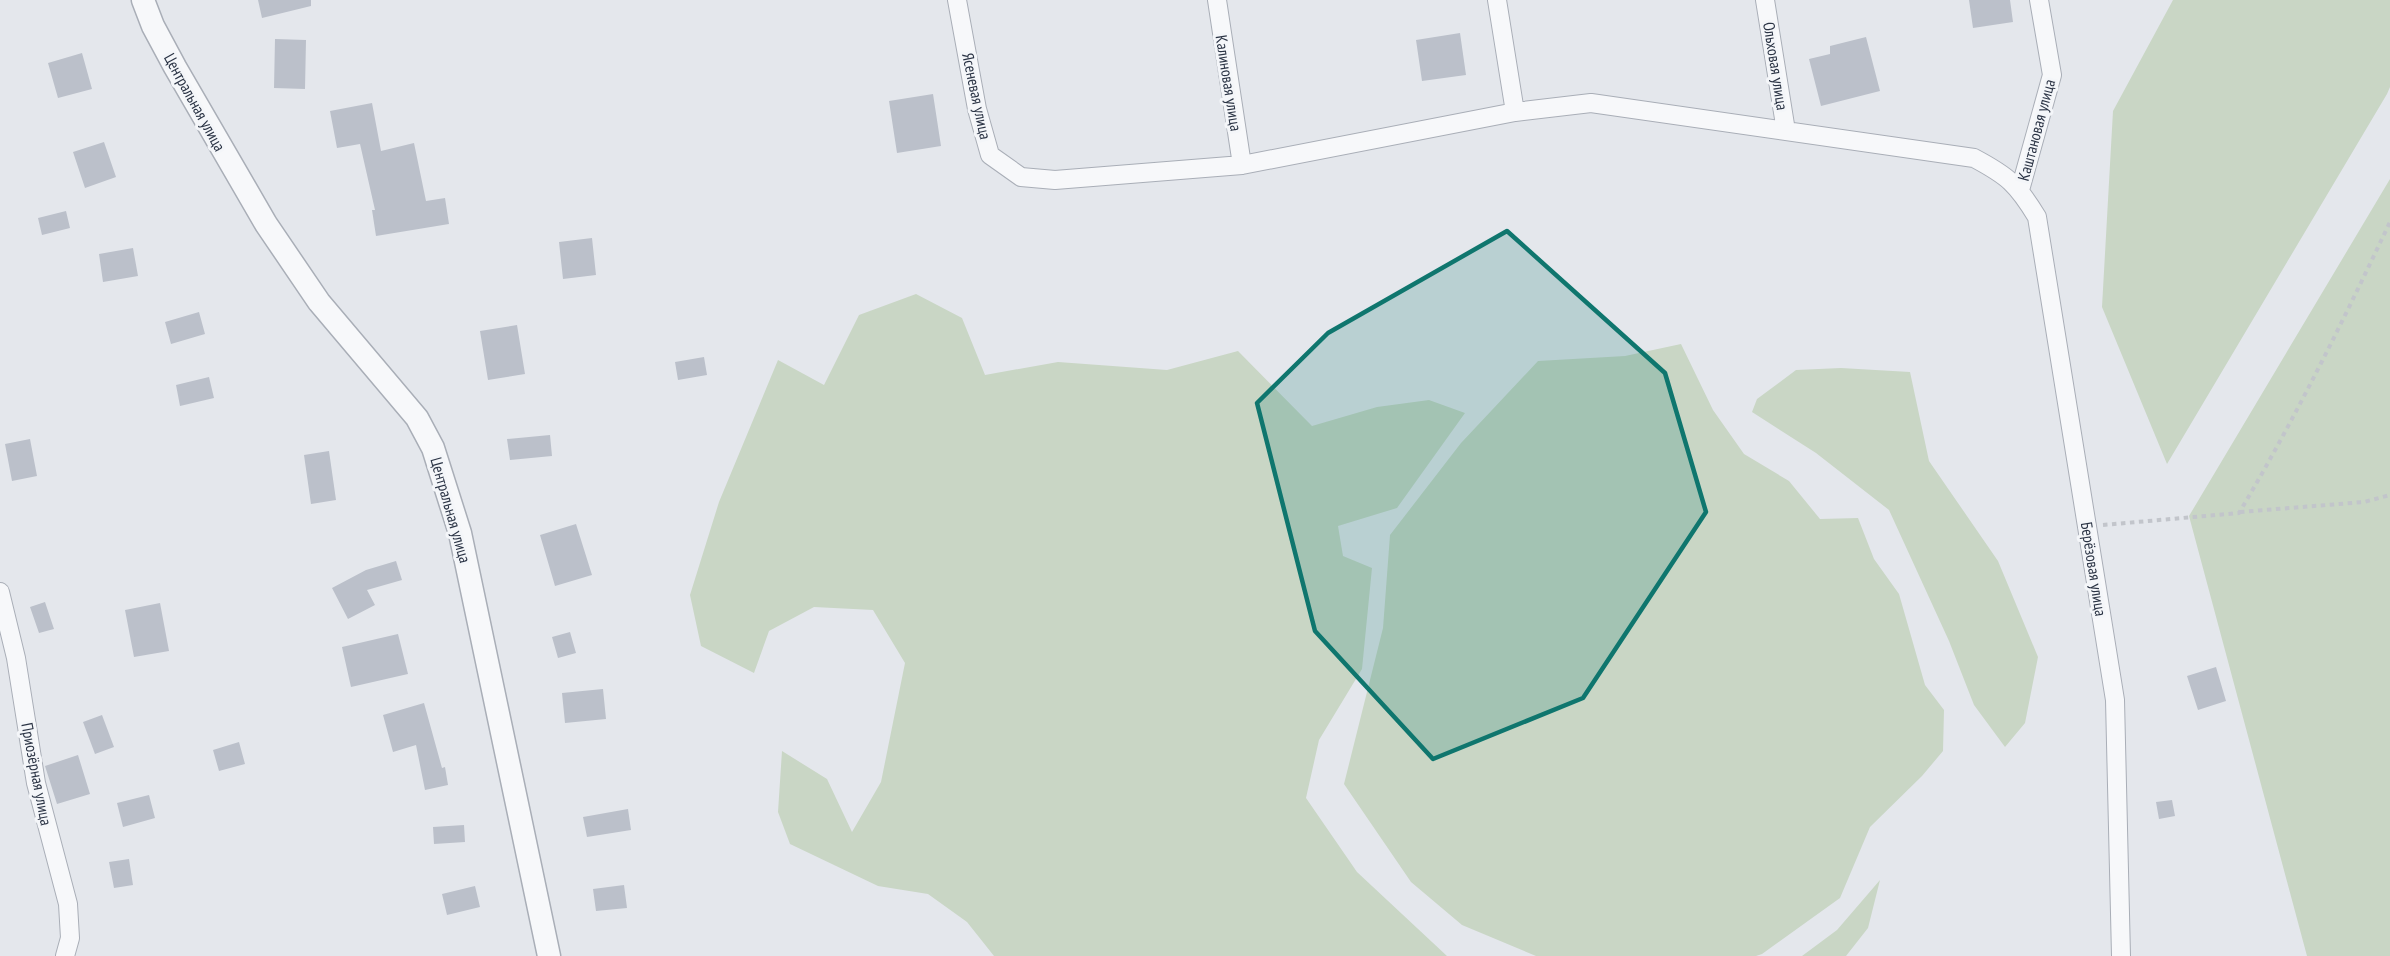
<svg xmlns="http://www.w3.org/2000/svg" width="2390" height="956" font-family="'PT Sans Narrow',sans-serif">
	<rect width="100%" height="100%" fill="#e4e7ec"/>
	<!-- green -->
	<path fill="#c9d6c5" d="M 2173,0 L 2390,0 L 2390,87 L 2387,94 L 2167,464 L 2102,307 L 2113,111 Z
		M 2390,179 L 2390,956 L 2307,956 L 2189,516 Z
		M 916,294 L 962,318 L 985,375 L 1058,362 L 1167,370 L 1238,351 L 1312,426 L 1377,407 L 1429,400 L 1465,413 L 1397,508 L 1338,526 L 1343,556 L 1372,568 L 1362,669 L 1319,740 L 1306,798 L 1357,872 L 1447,956 L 994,956 L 967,922 L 928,894 L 878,886 L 790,844 L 778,812 L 782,751 L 827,779 L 852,832 L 881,782 L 905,663 L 873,610 L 814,607 L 769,631 L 754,673 L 701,646 L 690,595 L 719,502 L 778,360 L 824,385 L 859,315 Z
		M 1681,344 L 1713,410 L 1744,454 L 1789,481 L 1820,519 L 1858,518 L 1874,559 L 1899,594 L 1925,685 L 1944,710 L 1943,751 L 1922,776 L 1870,827 L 1840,898 L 1762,954 L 1756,956 L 1536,956 L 1462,925 L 1411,882 L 1344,784 L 1383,628 L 1390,535 L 1461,443 L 1538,361 L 1625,356 Z
		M 1841,368 L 1910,372 L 1929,461 L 1998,561 L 2038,657 L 2025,723 L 2005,747 L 1974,705 L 1949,641 L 1889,510 L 1816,453 L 1752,412 L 1757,399 L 1796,370 Z
		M 1880,880 L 1868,928 L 1846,956 L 1802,956 L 1837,930 Z"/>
	<!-- building -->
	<path fill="#bbc0ca" d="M 258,0 L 311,0 L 311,6 L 262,18 Z
		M 1969,0 L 2010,0 L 2013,22 L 1973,28 Z
		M 1460,33 L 1466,75 L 1422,81 L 1416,40 Z
		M 1866,37 L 1880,91 L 1821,106 L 1809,59 L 1830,54 L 1830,46 Z
		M 275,39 L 306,40 L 305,89 L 274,88 Z
		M 82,53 L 92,89 L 58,98 L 48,63 Z
		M 933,94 L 941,146 L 897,153 L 889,101 Z
		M 372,103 L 381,151 L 414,143 L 426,201 L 445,198 L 449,224 L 376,236 L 372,210 L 375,210 L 360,144 L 337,148 L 330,111 Z
		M 104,142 L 116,177 L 85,188 L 73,152 Z
		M 66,211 L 70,228 L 42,235 L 38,218 Z
		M 592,238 L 596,275 L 563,279 L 559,242 Z
		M 133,248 L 138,276 L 103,282 L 99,254 Z
		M 199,312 L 205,334 L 171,344 L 165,322 Z
		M 517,325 L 525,374 L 488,380 L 480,331 Z
		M 704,357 L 707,375 L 678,380 L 675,362 Z
		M 209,377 L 214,398 L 180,406 L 176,385 Z
		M 550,435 L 552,456 L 510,460 L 507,439 Z
		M 30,439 L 37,476 L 12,481 L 5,444 Z
		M 329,451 L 336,500 L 311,504 L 304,455 Z
		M 576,524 L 592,575 L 555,586 L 540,535 Z
		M 396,561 L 402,580 L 367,590 L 375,605 L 348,619 L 332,588 L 366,570 Z
		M 45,602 L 54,629 L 39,633 L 30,607 Z
		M 160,603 L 169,651 L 134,657 L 125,610 Z
		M 570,632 L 576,653 L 558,658 L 552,637 Z
		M 398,634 L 408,674 L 351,687 L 342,647 Z
		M 2216,667 L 2226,701 L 2198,710 L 2187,676 Z
		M 603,689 L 606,719 L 565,723 L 562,693 Z
		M 424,703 L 442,768 L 445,767 L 448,785 L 425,790 L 416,745 L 393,752 L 383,715 Z
		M 102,715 L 114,747 L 95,754 L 83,722 Z
		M 239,742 L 245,764 L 219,771 L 213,750 Z
		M 78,755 L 90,794 L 57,804 L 45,766 Z
		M 149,795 L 155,818 L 123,827 L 117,803 Z
		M 2172,800 L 2175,816 L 2159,819 L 2156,802 Z
		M 628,809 L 631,830 L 587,837 L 583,817 Z
		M 464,825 L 465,842 L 434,844 L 433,827 Z
		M 129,859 L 133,885 L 114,888 L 109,862 Z
		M 624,885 L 627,908 L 596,911 L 593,889 Z
		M 475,886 L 480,907 L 447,915 L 442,894 Z"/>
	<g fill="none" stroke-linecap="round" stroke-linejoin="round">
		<!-- minor casing -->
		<g stroke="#a9aeb7" stroke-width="20">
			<path id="minor" d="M 957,0 L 977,109 L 990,155 L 1021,177 L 1055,180 L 1242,165 L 1515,112 L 1591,103 L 1974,158 C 2008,176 2017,184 2037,217 L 2115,700 L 2121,956
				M 1217,0 L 1242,165
				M 1497,0 L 1515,112
				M 1765,0 L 1786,131
				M 2020,190 L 2052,75 L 2039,0
				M 0,592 L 16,658 L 36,783 L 68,904 L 70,938 L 65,956"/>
		</g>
		<!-- tertiary casing -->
		<g stroke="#a9aeb7" stroke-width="25">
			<path id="tertiary" d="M 143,0 L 153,26 L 175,67 L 266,224 L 319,302 L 417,418 L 433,448 L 460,533 L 549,956"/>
		</g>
		<!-- path -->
		<path stroke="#c2c5cb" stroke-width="4" stroke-dasharray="4.5 4.5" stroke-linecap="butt" d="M 2240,512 L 2364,502 L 2390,495
			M 2103,525 L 2239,513 C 2295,419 2343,321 2390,222"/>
		<!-- minor -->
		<use href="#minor" stroke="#f7f8fa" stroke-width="18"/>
		<!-- tertiary -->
		<use href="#tertiary" stroke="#f7f8fa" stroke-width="22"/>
	</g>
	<!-- marked area -->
	<path fill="#0f766e" fill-opacity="0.2" stroke="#0f766e" stroke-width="4.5" stroke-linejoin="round" d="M 1507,231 L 1665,373 L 1706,512 L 1583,698 L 1433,759 L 1315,631 L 1257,403 L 1328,333 Z"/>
	<g text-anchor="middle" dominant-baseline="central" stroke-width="6" stroke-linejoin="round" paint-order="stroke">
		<!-- street labels -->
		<g font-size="16" fill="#2b3445" stroke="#f4f6f9">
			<text transform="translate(1776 66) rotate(81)">Ольховая улица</text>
			<text transform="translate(1229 83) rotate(81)">Калиновая улица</text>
			<text transform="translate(977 96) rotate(78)">Ясеневая улица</text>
			<text transform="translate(195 102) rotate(61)">Центральная улица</text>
			<text transform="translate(2036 130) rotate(-75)">Каштановая улица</text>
			<text transform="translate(451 510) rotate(74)">Центральная улица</text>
			<text transform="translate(2094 569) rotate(81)">Берёзовая улица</text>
			<text transform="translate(37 774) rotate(79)">Приозёрная улица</text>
		</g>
	</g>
</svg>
